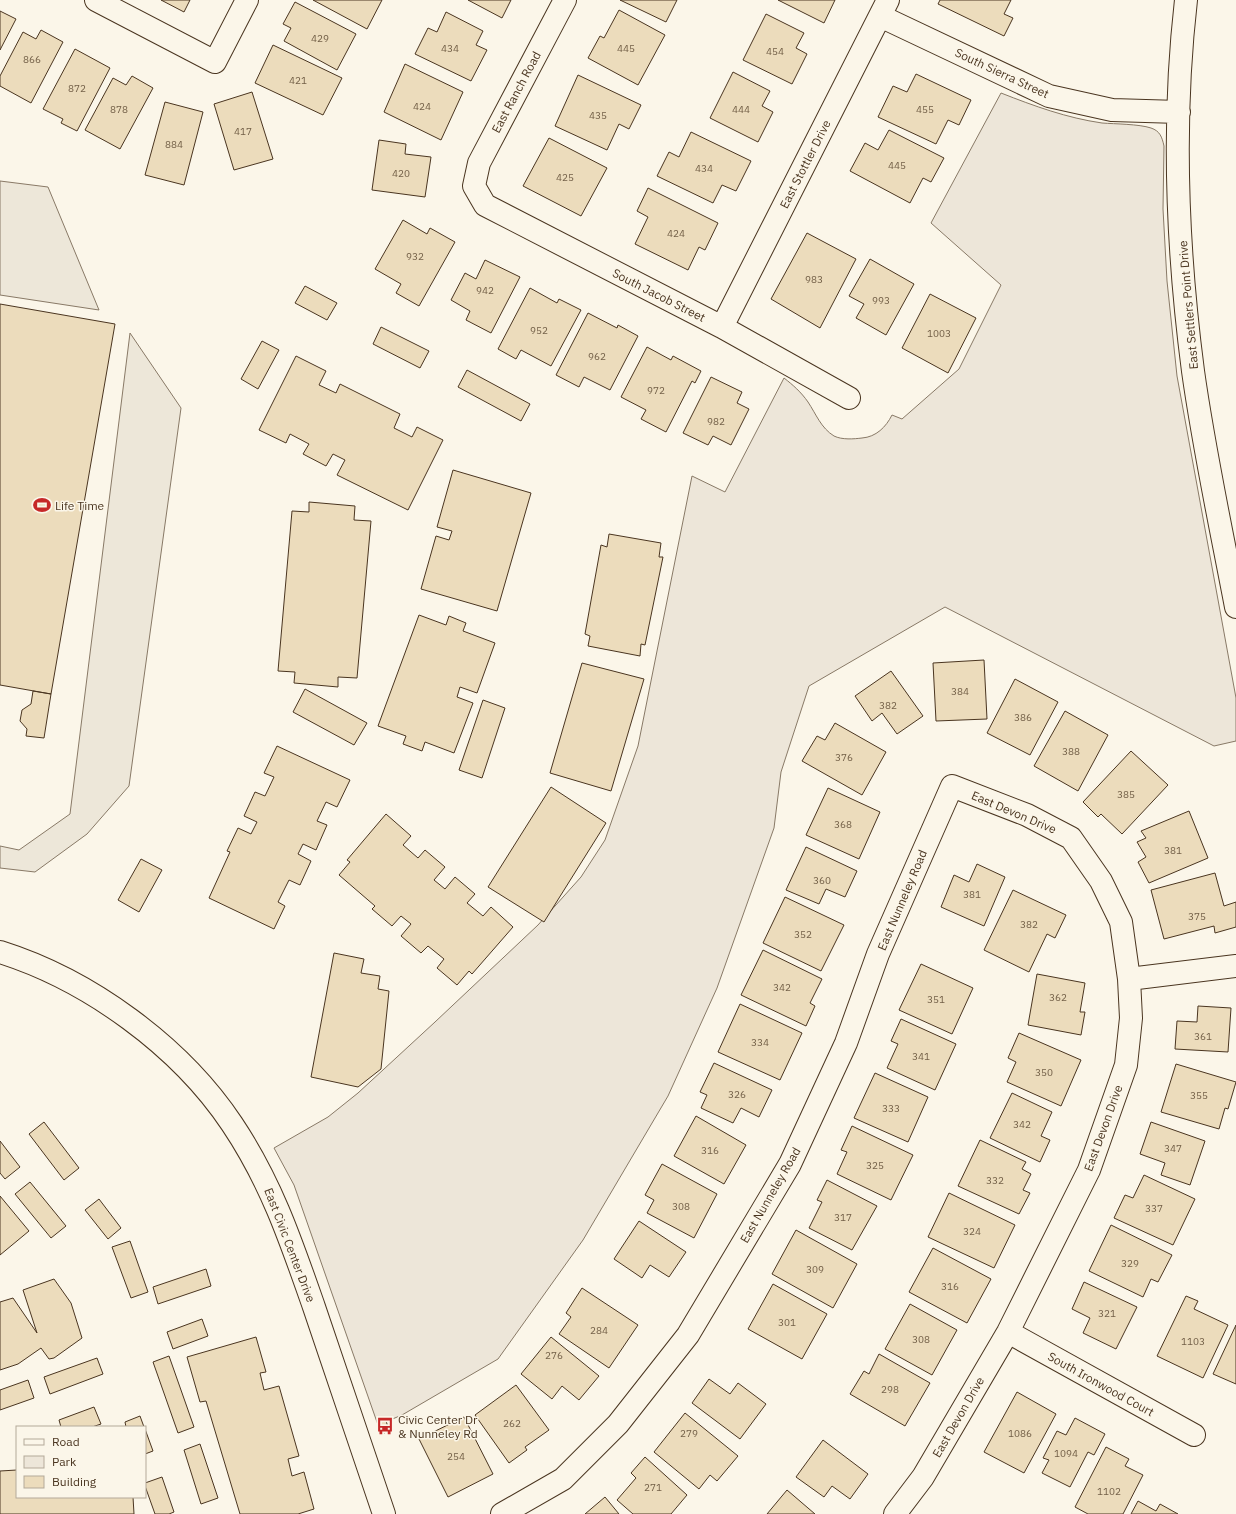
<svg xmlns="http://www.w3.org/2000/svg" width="1236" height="1514" font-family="'IBM Plex Sans',sans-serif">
	<rect width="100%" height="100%" fill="#fbf6e9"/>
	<!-- green -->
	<path fill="#ede6d9" stroke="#887966" d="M 1001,93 C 1034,106 1067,118 1102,123 C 1115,124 1139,124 1151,128 C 1160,131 1162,137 1164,146 L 1163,209 L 1167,281 L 1177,376 L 1236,698 L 1236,741 L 1214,746 L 945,607 L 809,686 L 781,772 L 774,828 L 717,988 L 668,1096 L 583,1240 L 498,1359 L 402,1415 L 378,1425 L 294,1185 L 274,1148 L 328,1117 L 358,1093 L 435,1022 L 538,925 L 581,877 L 605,840 L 638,746 L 692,476 L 725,492 L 784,378 C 793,385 801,392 808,402 C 816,414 821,428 834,436 C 842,440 854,439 862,438 C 876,437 886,427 892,415 L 902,419 L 959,369 L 1001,285 L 931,223 Z"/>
	<!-- parking -->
	<path fill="#ede7d9" stroke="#887966" d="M 0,181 L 48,187 L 99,310 L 0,295 Z
		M 130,333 L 181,408 L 129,786 L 87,834 L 35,872 L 0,868 L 0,846 L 19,850 L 70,814 Z"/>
	<!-- building -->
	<path fill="#ecdcbc" stroke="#4a3520" d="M 161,0 L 190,0 L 184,12 Z
		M 313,0 L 382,0 L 367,29 Z
		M 468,0 L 511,0 L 502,18 Z
		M 620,0 L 677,0 L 666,22 Z
		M 778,0 L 835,0 L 824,23 Z
		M 940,0 L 1011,0 L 1004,14 L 1013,18 L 1004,36 L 938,4 Z
		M 295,2 L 356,34 L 337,70 L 284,41 L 291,28 L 283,24 Z
		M 619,10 L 665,35 L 638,85 L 588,58 L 600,36 L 604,38 Z
		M 0,11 L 16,19 L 0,50 Z
		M 446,12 L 483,31 L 476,45 L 487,50 L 471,81 L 415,54 L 428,28 L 437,32 Z
		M 766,14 L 804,33 L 796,48 L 807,54 L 792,84 L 743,60 Z
		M 41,30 L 63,42 L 31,103 L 0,86 L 0,76 L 23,32 L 36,39 Z
		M 273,45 L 342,78 L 323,115 L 255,83 Z
		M 75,49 L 110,68 L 77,131 L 61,123 L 63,119 L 43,109 Z
		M 405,64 L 463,92 L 441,140 L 384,112 Z
		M 733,72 L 770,91 L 762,106 L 773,112 L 758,142 L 710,118 Z
		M 916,74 L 971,100 L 959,125 L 948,120 L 936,144 L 878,117 L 893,86 L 907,92 Z
		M 578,75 L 641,105 L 629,129 L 619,124 L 607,150 L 555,126 Z
		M 132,76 L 153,88 L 120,149 L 85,130 L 113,78 L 126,85 Z
		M 252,92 L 273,159 L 234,170 L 214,104 Z
		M 165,102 L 203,112 L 184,185 L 145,175 Z
		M 889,130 L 944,158 L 931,182 L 923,178 L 910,203 L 850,171 L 865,143 L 878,150 Z
		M 691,132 L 751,161 L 736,191 L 722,185 L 713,203 L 657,176 L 669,152 L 679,157 Z
		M 549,138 L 607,168 L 581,216 L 523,186 Z
		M 379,140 L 406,144 L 405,154 L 431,157 L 425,197 L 372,190 Z
		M 648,188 L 718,223 L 705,250 L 699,247 L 688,270 L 635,244 L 648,217 L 637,211 Z
		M 403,220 L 427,234 L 430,228 L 455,242 L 419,306 L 396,293 L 401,284 L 375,269 Z
		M 807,233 L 856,259 L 820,328 L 771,299 Z
		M 870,259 L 914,284 L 886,335 L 856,318 L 864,304 L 849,296 Z
		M 485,260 L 520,277 L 491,333 L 466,320 L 470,311 L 451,300 L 465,273 L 476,279 Z
		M 305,286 L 337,303 L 327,320 L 295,303 Z
		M 530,288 L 557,303 L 559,299 L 581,310 L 551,366 L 521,350 L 516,359 L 498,349 Z
		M 930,294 L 976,318 L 948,373 L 902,348 Z
		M 0,304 L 115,324 L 51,694 L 0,685 Z
		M 588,313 L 617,328 L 618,325 L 638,336 L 610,390 L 584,377 L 579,387 L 556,375 Z
		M 381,327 L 429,351 L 420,368 L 373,344 Z
		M 262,341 L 279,350 L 258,389 L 241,379 Z
		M 647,347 L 671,360 L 673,356 L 701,371 L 695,383 L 692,381 L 666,432 L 641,419 L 646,410 L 621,397 Z
		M 296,356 L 326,371 L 319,385 L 336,393 L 340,384 L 400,414 L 394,428 L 412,437 L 417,427 L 443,440 L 408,510 L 337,475 L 345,460 L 333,454 L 326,466 L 303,454 L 309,444 L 290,434 L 286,443 L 259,430 Z
		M 467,370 L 530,404 L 521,421 L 458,387 Z
		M 711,377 L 742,392 L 737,403 L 749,409 L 731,445 L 713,436 L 708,445 L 683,433 Z
		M 453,470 L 531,493 L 497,611 L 421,589 L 436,536 L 449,540 L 452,531 L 437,527 Z
		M 309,502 L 355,506 L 354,520 L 371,521 L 357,678 L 338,677 L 338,687 L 294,683 L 295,672 L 278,671 L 292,511 L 309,512 Z
		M 609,534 L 661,543 L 659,557 L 663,557 L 645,645 L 641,644 L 640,656 L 588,646 L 590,636 L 585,634 L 601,545 L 607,547 Z
		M 419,615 L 446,625 L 449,616 L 466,623 L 463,631 L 495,643 L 477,693 L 460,687 L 457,697 L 473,703 L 454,753 L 425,742 L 422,751 L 403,744 L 406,736 L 378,726 Z
		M 984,660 L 987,719 L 936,721 L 933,663 Z
		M 582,663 L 644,679 L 611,791 L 550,773 Z
		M 891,671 L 923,716 L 897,734 L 882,713 L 872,721 L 855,696 Z
		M 1015,679 L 1058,702 L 1030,755 L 987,733 Z
		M 305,689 L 367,723 L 354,745 L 293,712 Z
		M 33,691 L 51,694 L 44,738 L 26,736 L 27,729 L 20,721 L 22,710 L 31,704 Z
		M 483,700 L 505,708 L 482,778 L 459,770 Z
		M 1065,711 L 1108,735 L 1078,791 L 1034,766 Z
		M 835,723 L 886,752 L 862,795 L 802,761 L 817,736 L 825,740 Z
		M 277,746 L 350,780 L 337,807 L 326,802 L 317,821 L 327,825 L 316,850 L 303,844 L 298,854 L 311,861 L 300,885 L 289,880 L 278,902 L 285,906 L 274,929 L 209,898 L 230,852 L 227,851 L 238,828 L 251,834 L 257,822 L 244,816 L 255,792 L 265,796 L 274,777 L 264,773 Z
		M 1131,751 L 1168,785 L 1122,834 L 1101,814 L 1098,817 L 1083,802 Z
		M 551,787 L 606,823 L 544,922 L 488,887 Z
		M 828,788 L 880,812 L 859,859 L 806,835 Z
		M 1189,811 L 1208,858 L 1149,883 L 1138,862 L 1146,857 L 1137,842 L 1146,838 L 1141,831 Z
		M 386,814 L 411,836 L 403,845 L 418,858 L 425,850 L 445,867 L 434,880 L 445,889 L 455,877 L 475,894 L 467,903 L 483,916 L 491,907 L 513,927 L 472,974 L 469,971 L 457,985 L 437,968 L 444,959 L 428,946 L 421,953 L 401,936 L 411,924 L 401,916 L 392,926 L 372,909 L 375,906 L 339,875 L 350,862 L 347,860 Z
		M 806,847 L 857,871 L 845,897 L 826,889 L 819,904 L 786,890 Z
		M 141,859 L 162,870 L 139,912 L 118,900 Z
		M 977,864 L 1005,877 L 984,926 L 941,907 L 954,875 L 969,882 Z
		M 1215,873 L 1224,906 L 1236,902 L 1236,927 L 1215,933 L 1214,926 L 1164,939 L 1151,890 Z
		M 1013,890 L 1066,915 L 1055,938 L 1047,934 L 1029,972 L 984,950 Z
		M 785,897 L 844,925 L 821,971 L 763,943 Z
		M 763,950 L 822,979 L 810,1003 L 815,1006 L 806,1026 L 741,995 Z
		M 334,953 L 364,959 L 361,973 L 380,976 L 378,989 L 389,991 L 381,1069 L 358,1087 L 311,1077 Z
		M 921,964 L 973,988 L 952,1034 L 899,1010 Z
		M 1037,974 L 1085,983 L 1080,1012 L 1085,1012 L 1081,1035 L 1028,1025 Z
		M 740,1004 L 802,1033 L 780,1080 L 718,1052 Z
		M 1198,1006 L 1231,1008 L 1228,1052 L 1175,1049 L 1177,1021 L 1197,1022 Z
		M 901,1019 L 956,1044 L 935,1090 L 887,1068 L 898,1044 L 891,1041 Z
		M 1019,1033 L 1081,1060 L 1061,1106 L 1007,1082 L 1016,1062 L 1008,1058 Z
		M 714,1063 L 772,1090 L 759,1117 L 741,1108 L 733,1123 L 701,1108 L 707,1095 L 700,1092 Z
		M 1176,1064 L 1236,1082 L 1228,1109 L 1225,1108 L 1219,1129 L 1161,1112 Z
		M 875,1073 L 928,1097 L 908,1142 L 854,1118 Z
		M 1012,1093 L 1052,1112 L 1041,1136 L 1050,1140 L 1040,1162 L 990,1138 Z
		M 696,1116 L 746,1145 L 724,1184 L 674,1156 Z
		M 44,1122 L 79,1168 L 64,1180 L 29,1134 Z
		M 1151,1122 L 1205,1141 L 1190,1185 L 1161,1175 L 1165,1163 L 1140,1154 Z
		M 852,1126 L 913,1155 L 891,1200 L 837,1174 L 847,1152 L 841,1150 Z
		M 980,1140 L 1026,1162 L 1022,1169 L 1031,1174 L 1023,1190 L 1030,1193 L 1019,1214 L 958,1186 Z
		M 0,1141 L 20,1167 L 5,1179 L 0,1173 Z
		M 662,1164 L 717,1194 L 694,1238 L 647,1213 L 654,1200 L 645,1195 Z
		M 1144,1175 L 1195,1199 L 1173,1245 L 1114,1218 L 1125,1195 L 1133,1198 Z
		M 827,1180 L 877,1206 L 852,1250 L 809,1228 L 822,1202 L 817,1200 Z
		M 30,1182 L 66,1226 L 51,1238 L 15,1194 Z
		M 949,1193 L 1015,1225 L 994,1268 L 928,1237 Z
		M 0,1196 L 29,1231 L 0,1255 Z
		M 99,1199 L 121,1228 L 108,1239 L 85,1210 Z
		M 639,1221 L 686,1252 L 669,1277 L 650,1265 L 642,1278 L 614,1259 Z
		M 1111,1225 L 1172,1255 L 1158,1282 L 1151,1279 L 1143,1297 L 1089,1271 Z
		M 796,1230 L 857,1264 L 833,1308 L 772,1274 Z
		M 130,1241 L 148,1292 L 131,1298 L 112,1247 Z
		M 933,1248 L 991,1279 L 967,1323 L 909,1292 Z
		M 206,1269 L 211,1286 L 158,1304 L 153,1287 Z
		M 54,1279 L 71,1303 L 82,1338 L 54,1358 L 49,1359 L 41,1348 L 18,1364 L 0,1370 L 0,1302 L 13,1298 L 37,1333 L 23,1290 Z
		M 1084,1282 L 1137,1307 L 1116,1349 L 1083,1333 L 1090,1318 L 1072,1309 Z
		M 773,1284 L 827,1314 L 802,1359 L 748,1329 Z
		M 582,1288 L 638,1325 L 609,1368 L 559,1334 L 571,1317 L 566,1313 Z
		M 1186,1296 L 1198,1301 L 1194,1309 L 1228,1325 L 1203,1378 L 1157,1356 Z
		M 910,1304 L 957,1330 L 932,1375 L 885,1349 Z
		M 202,1319 L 208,1336 L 173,1349 L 167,1332 Z
		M 1236,1325 L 1236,1384 L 1213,1374 Z
		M 256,1337 L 266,1372 L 260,1373 L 264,1390 L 279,1386 L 299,1456 L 288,1459 L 292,1476 L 304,1472 L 314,1509 L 298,1514 L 240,1514 L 206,1401 L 200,1402 L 187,1357 Z
		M 551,1337 L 599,1376 L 579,1400 L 562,1386 L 552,1399 L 521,1374 Z
		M 879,1354 L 930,1383 L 905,1426 L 850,1394 L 864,1371 L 869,1374 Z
		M 169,1356 L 194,1427 L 178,1433 L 153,1362 Z
		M 97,1358 L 103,1374 L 50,1394 L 44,1377 Z
		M 709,1379 L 730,1394 L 738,1383 L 766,1404 L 740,1439 L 692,1403 Z
		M 28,1380 L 34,1398 L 0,1410 L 0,1390 Z
		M 516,1385 L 549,1430 L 525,1447 L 527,1450 L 509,1463 L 475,1415 Z
		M 1017,1392 L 1056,1414 L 1024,1473 L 984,1452 Z
		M 94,1407 L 101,1424 L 92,1427 L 61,1427 L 59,1420 Z
		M 685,1413 L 738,1456 L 717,1481 L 710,1475 L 699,1489 L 654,1452 Z
		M 140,1416 L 144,1427 L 126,1427 L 125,1422 Z
		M 385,1417 L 389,1431 L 384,1433 L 379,1419 Z
		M 464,1417 L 493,1474 L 448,1497 L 419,1439 Z
		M 1075,1418 L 1105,1434 L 1094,1455 L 1088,1452 L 1070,1487 L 1042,1473 L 1049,1460 L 1043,1458 L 1057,1431 L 1066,1435 Z
		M 145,1429 L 153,1451 L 145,1454 Z
		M 823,1440 L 868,1474 L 850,1499 L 832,1486 L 824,1497 L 796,1477 Z
		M 200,1444 L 218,1498 L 201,1504 L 184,1450 Z
		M 1106,1447 L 1129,1459 L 1125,1466 L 1143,1475 L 1123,1514 L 1088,1514 L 1075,1507 Z
		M 645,1457 L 687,1495 L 671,1514 L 633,1514 L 617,1500 L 636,1478 L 631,1473 Z
		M 17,1470 L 17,1497 L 133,1497 L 134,1514 L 0,1514 L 0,1471 Z
		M 162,1477 L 174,1512 L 169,1514 L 155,1514 L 145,1486 L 145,1483 Z
		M 787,1490 L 815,1514 L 767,1514 Z
		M 605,1497 L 619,1514 L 585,1514 Z
		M 1138,1501 L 1156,1511 L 1160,1504 L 1178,1514 L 1131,1514 Z"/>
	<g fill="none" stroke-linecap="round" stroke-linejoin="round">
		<!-- minor casing -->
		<g stroke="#4a3520" stroke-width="24">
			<path id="minor" d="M 96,0 L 215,62 L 247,0
				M 565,0 L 479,163 L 474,186 L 485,205 L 722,327 L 849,398
				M 1186,0 C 1172,122 1177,249 1193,371 C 1204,450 1221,528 1236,607
				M 880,16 L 1049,96 L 1112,110 L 1179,112
				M 722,327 L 888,0
				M 0,952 C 89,980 180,1046 232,1124 C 271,1182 291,1241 314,1307 C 338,1376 360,1445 384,1514
				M 1129,979 L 1236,966
				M 1008,1332 L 1194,1435
				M 502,1514 L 563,1479 L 618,1424 L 688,1335 L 790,1164 L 846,1043 L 878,954 L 952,786 L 1027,815 L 1071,838 L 1101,881 L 1121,922 L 1129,979 L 1131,1018 L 1126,1065 L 1089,1170 L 1008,1332 L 923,1477 L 895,1514"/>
		</g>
		<!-- minor -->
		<use href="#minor" stroke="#fbf6e9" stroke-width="22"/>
	</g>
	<!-- icons -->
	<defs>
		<g id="stadium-bare" transform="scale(1.38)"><path d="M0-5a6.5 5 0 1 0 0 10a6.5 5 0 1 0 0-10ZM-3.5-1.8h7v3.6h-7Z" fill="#c62828" stroke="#fbf6e9" stroke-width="2.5" paint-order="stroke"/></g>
		<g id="bus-bare" transform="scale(1.38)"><path d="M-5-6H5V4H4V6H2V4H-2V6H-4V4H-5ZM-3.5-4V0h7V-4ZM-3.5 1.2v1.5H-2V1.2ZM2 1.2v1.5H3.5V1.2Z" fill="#c62828" stroke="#fbf6e9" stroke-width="2.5" paint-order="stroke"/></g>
	</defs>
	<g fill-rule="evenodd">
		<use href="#stadium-bare" x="42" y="505"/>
		<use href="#bus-bare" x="385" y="1426"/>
	</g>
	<g text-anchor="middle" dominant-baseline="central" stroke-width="3" stroke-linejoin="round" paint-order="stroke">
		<!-- number labels -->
		<g font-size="10" fill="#725f47">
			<text x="320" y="38">429</text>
			<text x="450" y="48">434</text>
			<text x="626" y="48">445</text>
			<text x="775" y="51">454</text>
			<text x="32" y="59">866</text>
			<text x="298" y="80">421</text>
			<text x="77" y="88">872</text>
			<text x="422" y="106">424</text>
			<text x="119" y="109">878</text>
			<text x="741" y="109">444</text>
			<text x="925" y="109">455</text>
			<text x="598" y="115">435</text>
			<text x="243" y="131">417</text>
			<text x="174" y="144">884</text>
			<text x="897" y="165">445</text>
			<text x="704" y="168">434</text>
			<text x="401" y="173">420</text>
			<text x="565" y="177">425</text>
			<text x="676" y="233">424</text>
			<text x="415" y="256">932</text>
			<text x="814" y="279">983</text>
			<text x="485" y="290">942</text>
			<text x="881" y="300">993</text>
			<text x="539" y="330">952</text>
			<text x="939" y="333">1003</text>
			<text x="597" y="356">962</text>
			<text x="656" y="390">972</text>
			<text x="716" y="421">982</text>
			<text x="960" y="691">384</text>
			<text x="888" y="705">382</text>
			<text x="1023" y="717">386</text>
			<text x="1071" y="751">388</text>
			<text x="844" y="757">376</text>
			<text x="1126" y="794">385</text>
			<text x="843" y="824">368</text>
			<text x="1173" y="850">381</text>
			<text x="822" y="880">360</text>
			<text x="972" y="894">381</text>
			<text x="1197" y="916">375</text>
			<text x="1029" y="924">382</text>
			<text x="803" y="934">352</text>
			<text x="782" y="987">342</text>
			<text x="1058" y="997">362</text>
			<text x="936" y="999">351</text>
			<text x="1203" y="1036">361</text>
			<text x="760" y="1042">334</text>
			<text x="921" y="1056">341</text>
			<text x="1044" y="1072">350</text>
			<text x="737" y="1094">326</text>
			<text x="1199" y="1095">355</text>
			<text x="891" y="1108">333</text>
			<text x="1022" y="1124">342</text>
			<text x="1173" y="1148">347</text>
			<text x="710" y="1150">316</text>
			<text x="875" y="1165">325</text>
			<text x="995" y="1180">332</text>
			<text x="681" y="1206">308</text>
			<text x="1154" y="1208">337</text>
			<text x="843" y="1217">317</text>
			<text x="972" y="1231">324</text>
			<text x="1130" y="1263">329</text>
			<text x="815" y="1269">309</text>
			<text x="950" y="1286">316</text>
			<text x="1107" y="1313">321</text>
			<text x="787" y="1322">301</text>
			<text x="599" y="1330">284</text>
			<text x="921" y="1339">308</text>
			<text x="1193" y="1341">1103</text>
			<text x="554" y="1355">276</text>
			<text x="890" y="1389">298</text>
			<text x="512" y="1423">262</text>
			<text x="689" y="1433">279</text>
			<text x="1020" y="1433">1086</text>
			<text x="1066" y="1453">1094</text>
			<text x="456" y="1456">254</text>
			<text x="653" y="1487">271</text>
			<text x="1109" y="1491">1102</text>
		</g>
		<!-- street labels -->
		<g font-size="12" fill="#4a3520" stroke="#fbf6e9">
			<text transform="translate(1002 73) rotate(25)">South Sierra Street</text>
			<text transform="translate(516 92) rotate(-62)">East Ranch Road</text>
			<text transform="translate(805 164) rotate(-63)">East Stottler Drive</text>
			<text transform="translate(659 295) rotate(27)">South Jacob Street</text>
			<text transform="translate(1188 305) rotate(-95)">East Settlers Point Drive</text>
			<text transform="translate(1014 812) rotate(23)">East Devon Drive</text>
			<text transform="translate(902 900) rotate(-67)">East Nunneley Road</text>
			<text transform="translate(1103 1128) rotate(-70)">East Devon Drive</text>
			<text transform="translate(770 1195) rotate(-60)">East Nunneley Road</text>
			<text transform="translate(290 1245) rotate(69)">East Civic Center Drive</text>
			<text transform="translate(1101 1384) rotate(29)">South Ironwood Court</text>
			<text transform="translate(958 1417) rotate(-60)">East Devon Drive</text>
		</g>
		<!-- poi labels -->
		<g font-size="12" fill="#4a3520" stroke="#fbf6e9" text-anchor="start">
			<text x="55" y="505">Life Time</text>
			<text x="398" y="1419">Civic Center Dr<tspan x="398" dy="14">&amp; Nunneley Rd</tspan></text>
		</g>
	</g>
	<!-- legend -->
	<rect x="16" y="1426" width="130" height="72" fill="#fbf6e9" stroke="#b4a999"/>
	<rect x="24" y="1439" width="20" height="6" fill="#fbf6e9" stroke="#b4a999"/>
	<text x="52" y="1446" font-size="12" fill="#4a3520">Road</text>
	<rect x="24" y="1456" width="20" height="12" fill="#ede6d9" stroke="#b4a999"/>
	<text x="52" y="1466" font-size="12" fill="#4a3520">Park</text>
	<rect x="24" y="1476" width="20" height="12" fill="#ecdcbc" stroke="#b4a999"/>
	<text x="52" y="1486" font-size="12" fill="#4a3520">Building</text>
</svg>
